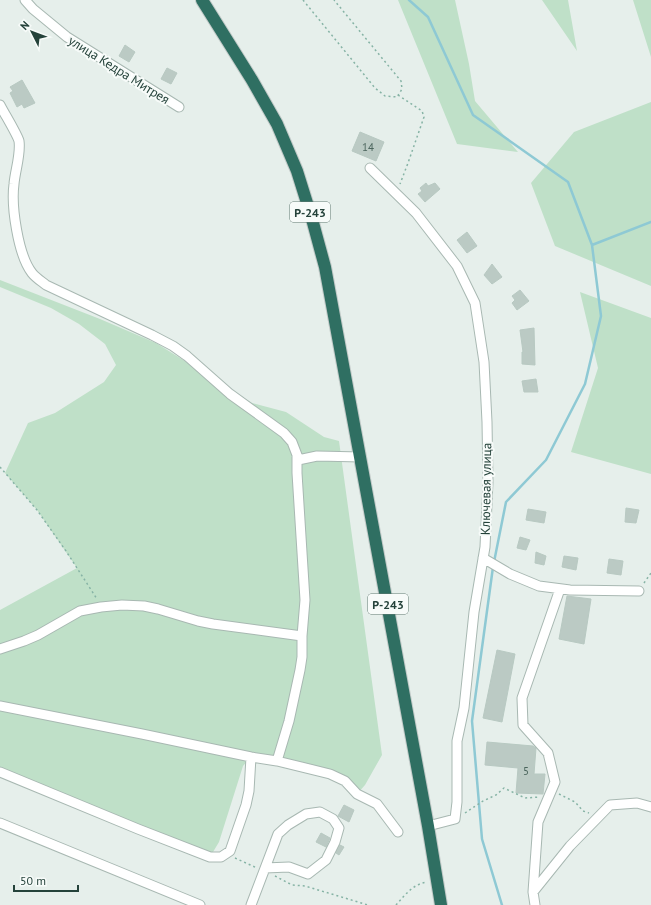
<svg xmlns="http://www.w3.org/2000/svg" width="651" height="905" font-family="'PT Sans',sans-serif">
	<rect width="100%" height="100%" fill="#e6efeb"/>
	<!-- green -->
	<path fill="#bfe0c8" d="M 398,0 L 455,0 L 469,64 L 475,101 L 518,152 L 457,144 Z
		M 542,0 L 568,0 L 577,51 Z
		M 633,0 L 651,0 L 651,57 Z
		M 651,102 L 651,286 L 555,246 L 531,183 L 574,132 Z
		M 0,280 L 100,319 L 156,343 L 252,403 L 286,412 L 324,437 L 339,441 L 382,755 L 365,785 L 357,794 L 345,781 L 251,757 L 243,766 L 219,842 L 210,857 L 0,772 L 0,610 L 77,568 L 37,510 L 5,473 L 28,423 L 55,413 L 104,382 L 116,365 L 105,344 L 79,324 L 51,308 L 0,287 Z
		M 580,292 L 651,318 L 651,474 L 571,452 L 598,368 Z"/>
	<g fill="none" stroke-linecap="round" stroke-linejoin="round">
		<!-- stream -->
		<path stroke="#8ec9d4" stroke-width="2.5" d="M 409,0 L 428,17 L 473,115 L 568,182 L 592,245 L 601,316 L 585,384 L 546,460 L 506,502 L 494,562
			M 592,245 L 651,222
			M 493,567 L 472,721 L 482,839 L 502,905"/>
	</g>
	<!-- building -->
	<path fill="#bbcac4" stroke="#b8c9c2" d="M 125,45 L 135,52 L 129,62 L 119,56 Z
		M 167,68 L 177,73 L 171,84 L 161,79 Z
		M 22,80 L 35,103 L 24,108 L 22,104 L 17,107 L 10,93 L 13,91 L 10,87 Z
		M 360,132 L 384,142 L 376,161 L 352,151 Z
		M 426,183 L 428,186 L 435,183 L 440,189 L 425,202 L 418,194 L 422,191 L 420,188 Z
		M 467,232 L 477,246 L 467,253 L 457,240 Z
		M 492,264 L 502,277 L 492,284 L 484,275 Z
		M 520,290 L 529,301 L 517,310 L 512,303 L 515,300 L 512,296 Z
		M 534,328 L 535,365 L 522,364 L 522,352 L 523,352 L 520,330 Z
		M 536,379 L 538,392 L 524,392 L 522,381 Z
		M 626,508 L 639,510 L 636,523 L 625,522 Z
		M 528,509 L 546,512 L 544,523 L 526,520 Z
		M 520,537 L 530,540 L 526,550 L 517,548 Z
		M 536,552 L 546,556 L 544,565 L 535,563 Z
		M 564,556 L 578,558 L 576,570 L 562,567 Z
		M 609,559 L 623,561 L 621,575 L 607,573 Z
		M 567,596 L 591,599 L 584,644 L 559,639 Z
		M 497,650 L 515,654 L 502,722 L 483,718 Z
		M 487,742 L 533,746 L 536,748 L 534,774 L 545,774 L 543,794 L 516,793 L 518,768 L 485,765 Z
		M 344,805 L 354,810 L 349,822 L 338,816 Z
		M 321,833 L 330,838 L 326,847 L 316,842 Z
		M 340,845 L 344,847 L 339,855 L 336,853 Z"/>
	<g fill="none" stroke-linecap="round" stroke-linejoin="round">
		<!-- minor casing -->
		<g stroke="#a8b8b2" stroke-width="11">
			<path id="minor" d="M 25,0 L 33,9 L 67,37 L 179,107
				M 0,105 C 4,113 17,134 19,141 C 21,154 15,171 14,184 C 11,206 18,255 32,273 C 36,278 41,281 46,285 L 152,335 L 173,346 L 187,356 L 230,394 L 284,433 L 292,442 L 297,455 L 297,473 L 305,600 L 302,636 L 302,657 L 300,670 L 289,721 L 277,761
				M 370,168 L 416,213 L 457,266 L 475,303 L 484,362 L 487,422 L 488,482 L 485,547 L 474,612 L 464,708 L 457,741 L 457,802 L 455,819 L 428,826
				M 298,460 L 317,456 L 361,457
				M 483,558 L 510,574 L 539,586 L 570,590 L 639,591
				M 0,649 L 24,641 L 38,635 L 80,611 L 101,607 L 122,605 L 144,606 L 158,609 L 198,621 L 213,624 L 302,636
				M 0,706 L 142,734 L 251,757 L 277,761 L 330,774 L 345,781 L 357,794 L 377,804 L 398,832
				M 0,772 L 138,829 L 210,857 L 221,857 L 230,851 L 246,805 L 249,791 L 251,757
				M 0,823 L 200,905
				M 533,892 L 570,846 L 610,805 L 637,803 L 651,807
				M 251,905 L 278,834 L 288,825 L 306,814 L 320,812 L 333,819 L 339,828 L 335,842 L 326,860 L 308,874 L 289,867 L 265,868
				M 535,905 L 533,892 L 538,822 L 555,782 L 548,753 L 523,725 L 522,698 L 560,589"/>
		</g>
		<!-- highway casing -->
		<g stroke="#c2cac8" stroke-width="14">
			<path id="highway" d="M 202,0 L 252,80 L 277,124 L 297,171 L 312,219 L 325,267 L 428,826 L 441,905"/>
		</g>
		<!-- path -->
		<path stroke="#86b3a5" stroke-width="1.5" stroke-dasharray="2 3" stroke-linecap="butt" d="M 303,0 L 375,88 L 385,96 L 397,97 L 402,89 L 401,81 L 334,0
			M 398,95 L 422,111 L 424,117 L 408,163 L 400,184
			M 0,467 L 37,510 L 66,551 L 97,599
			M 644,583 L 651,573
			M 559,794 L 575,802 L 583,811 L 589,813
			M 465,813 L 483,801 L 496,795 L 504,788 L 525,798 L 540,797
			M 235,858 L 257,868
			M 275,876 L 292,885 L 305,886 L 368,905
			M 396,905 C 405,895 413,884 427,882"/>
		<!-- minor -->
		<use href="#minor" stroke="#fff" stroke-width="9"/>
		<!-- highway -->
		<use href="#highway" stroke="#2f6f62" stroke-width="12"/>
	</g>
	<g text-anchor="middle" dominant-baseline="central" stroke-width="4" stroke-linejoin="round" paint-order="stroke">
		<!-- number labels -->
		<g font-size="11" fill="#4a645c">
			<text x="368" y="147">14</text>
			<text x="526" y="771">5</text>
		</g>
		<!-- shield labels -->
		<g fill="#f7fbf9" stroke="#637a73" stroke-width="1">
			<rect x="290" y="202" width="40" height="20" rx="3"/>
			<rect x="368" y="594" width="40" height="20" rx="3"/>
		</g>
		<g font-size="12" font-weight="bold" fill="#24423a">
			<text x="310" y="212">Р-243</text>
			<text x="388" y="604">Р-243</text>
		</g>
		<!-- street labels -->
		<g font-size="13" fill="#24423a" stroke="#f7fbf9">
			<text transform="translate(119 70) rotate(32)">улица Кедра Митрея</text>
			<text transform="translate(486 489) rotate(-89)">Ключевая улица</text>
		</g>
	</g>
	<!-- north arrow -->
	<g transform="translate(32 32) rotate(312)" stroke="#f7fbf9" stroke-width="3" paint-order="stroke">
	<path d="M0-3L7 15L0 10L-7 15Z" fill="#24423a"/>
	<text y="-6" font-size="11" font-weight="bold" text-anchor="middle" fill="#24423a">N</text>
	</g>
	<!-- scale -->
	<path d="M14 885v6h64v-6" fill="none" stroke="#24423a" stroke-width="2"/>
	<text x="20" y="885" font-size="12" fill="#24423a" stroke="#f7fbf9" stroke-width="3" paint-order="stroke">50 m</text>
</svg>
